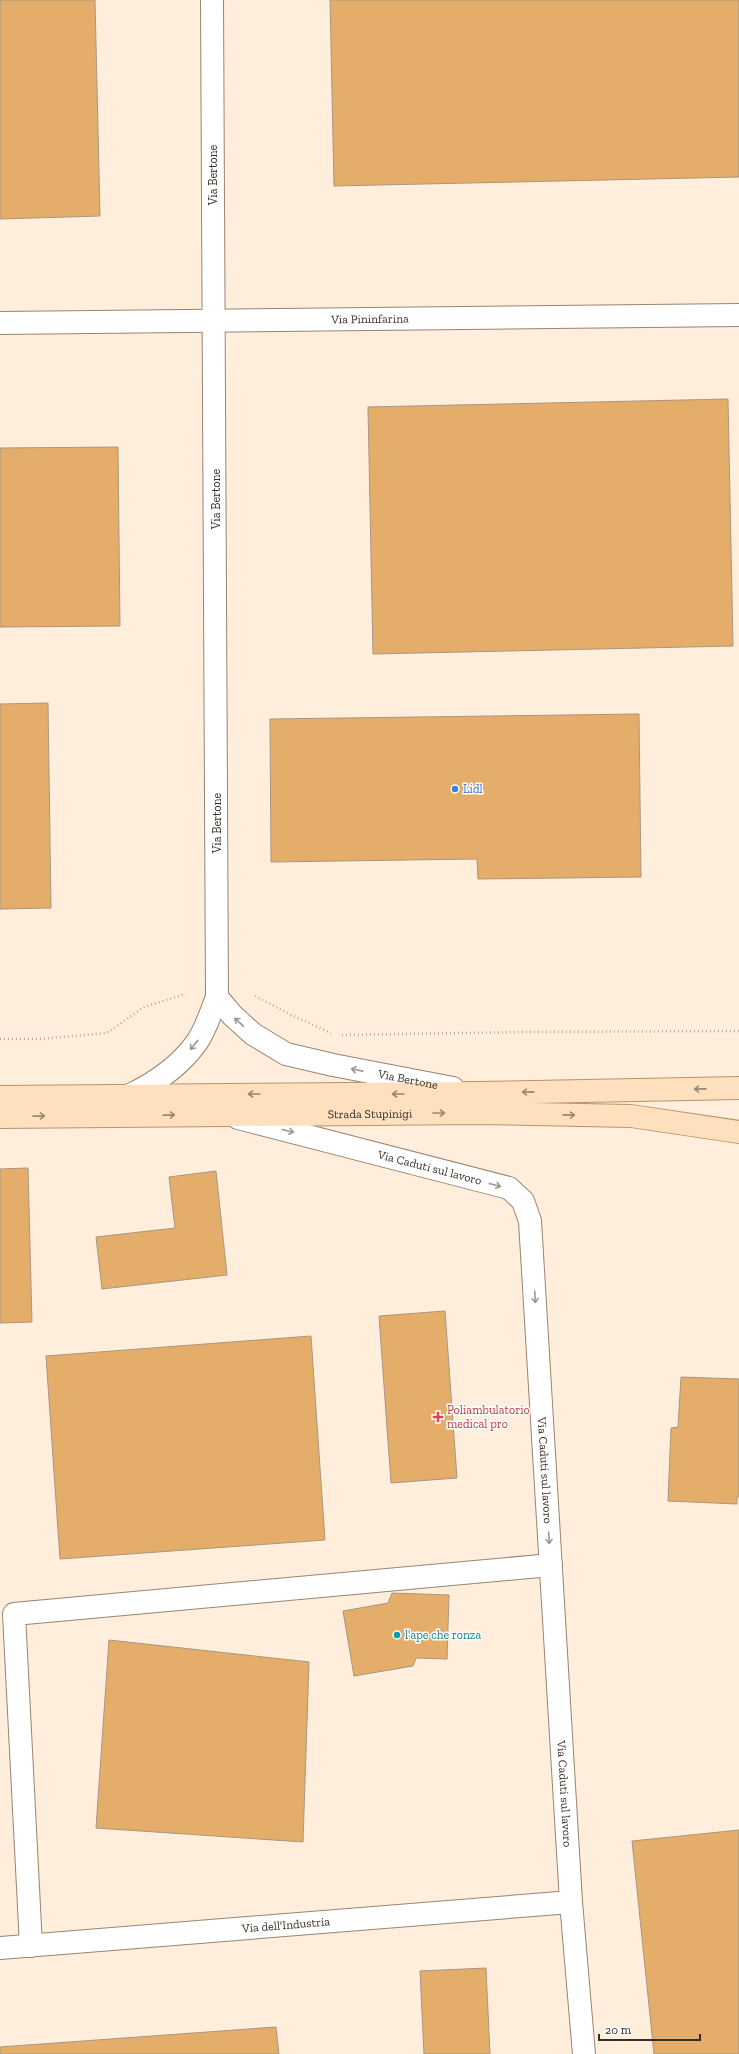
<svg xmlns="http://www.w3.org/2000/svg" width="739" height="2054" font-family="'Zilla Slab',serif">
	<rect width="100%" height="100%" fill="#ffeedb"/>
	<!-- building -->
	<path fill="#e4ae6a" stroke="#a99680" d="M 0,0 L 95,0 L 100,216 L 0,219 Z
		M 330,0 L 739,0 L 739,177 L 334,186 Z
		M 728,399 L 733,646 L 373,654 L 368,407 Z
		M 118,447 L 120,626 L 0,627 L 0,448 Z
		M 48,703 L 51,908 L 0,909 L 0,704 Z
		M 639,714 L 641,877 L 478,879 L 477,859 L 271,862 L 270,719 Z
		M 28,1168 L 32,1322 L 0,1323 L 0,1169 Z
		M 216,1171 L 227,1275 L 102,1289 L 96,1237 L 175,1228 L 169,1177 Z
		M 445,1311 L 457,1478 L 391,1483 L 379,1316 Z
		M 311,1336 L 325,1540 L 60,1559 L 46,1356 Z
		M 681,1377 L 739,1379 L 739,1497 L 737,1497 L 737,1504 L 668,1501 L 671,1428 L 678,1427 Z
		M 392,1593 L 449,1595 L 447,1659 L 416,1658 L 413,1666 L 354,1676 L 343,1611 L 388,1603 Z
		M 109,1640 L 309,1662 L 303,1842 L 96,1828 Z
		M 739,1830 L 739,2054 L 654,2054 L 632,1841 Z
		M 486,1968 L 490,2054 L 424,2054 L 420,1971 Z
		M 276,2027 L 279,2054 L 0,2054 L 0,2047 Z"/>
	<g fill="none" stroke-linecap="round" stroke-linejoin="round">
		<!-- minor casing -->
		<g stroke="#978570" stroke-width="24">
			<g id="minor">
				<path id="s1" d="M 0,323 L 739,315"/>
				<path id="s2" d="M 217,997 L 232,1015 L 253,1034 L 286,1054 L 333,1065 L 453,1088"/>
				<path d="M 130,1095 C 155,1083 180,1066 197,1042 C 206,1029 211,1012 217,997 L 212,0"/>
				<path id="s3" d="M 238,1118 L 509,1188 L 523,1201 L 530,1221 L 571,1902 L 584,2054"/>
				<path d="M 31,1946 L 14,1614 L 551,1565"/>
				<path id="s4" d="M 0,1948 L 571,1902"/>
			</g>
		</g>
		<!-- primary casing -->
		<g stroke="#b8946d" stroke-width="24">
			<g id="primary">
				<path d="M 0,1097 L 478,1093 L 739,1088"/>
				<path id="s5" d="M 0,1117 L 480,1113 L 631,1116 L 739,1132"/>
			</g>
		</g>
		<!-- path -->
		<path stroke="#baac9c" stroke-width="2.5" stroke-dasharray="1 3" stroke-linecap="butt" d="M 255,996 L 291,1015 L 331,1033
			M 342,1035 L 523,1032 L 739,1031
			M 0,1039 L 40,1039 L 107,1033 L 144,1007 L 182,995 L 186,995"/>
		<!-- minor -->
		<use href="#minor" stroke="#fff" stroke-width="22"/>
		<!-- primary -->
		<use href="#primary" stroke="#fedfbe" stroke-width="22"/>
	</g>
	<!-- one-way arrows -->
	<defs><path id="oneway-shaft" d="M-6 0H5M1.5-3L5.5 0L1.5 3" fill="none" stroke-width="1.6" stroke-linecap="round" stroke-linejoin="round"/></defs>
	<g stroke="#9b9792">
		<use href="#oneway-shaft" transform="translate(239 1022) rotate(-137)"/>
		<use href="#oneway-shaft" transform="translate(194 1045) rotate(129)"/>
		<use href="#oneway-shaft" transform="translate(357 1070) rotate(-169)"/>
		<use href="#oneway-shaft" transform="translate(288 1131) rotate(14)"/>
		<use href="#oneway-shaft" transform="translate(495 1185) rotate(15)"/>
		<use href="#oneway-shaft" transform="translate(535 1297) rotate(87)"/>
		<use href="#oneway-shaft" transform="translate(549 1538) rotate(87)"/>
	</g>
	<g stroke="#9a8772">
		<use href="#oneway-shaft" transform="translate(700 1089) rotate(179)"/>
		<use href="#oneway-shaft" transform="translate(528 1092) rotate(179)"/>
		<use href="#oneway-shaft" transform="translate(254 1094) rotate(180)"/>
		<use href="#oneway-shaft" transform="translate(398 1094) rotate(180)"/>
		<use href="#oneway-shaft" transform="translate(439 1113)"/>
		<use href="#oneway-shaft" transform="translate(169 1115) rotate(-1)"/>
		<use href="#oneway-shaft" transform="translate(569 1115) rotate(1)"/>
		<use href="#oneway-shaft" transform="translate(39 1116) rotate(-1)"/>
	</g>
	<!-- markers -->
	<circle fill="#3f7fe0" stroke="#fefefe" stroke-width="1.5" cx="455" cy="789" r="4"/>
	<path fill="#e0444e" stroke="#fefefe" stroke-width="1.5" d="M436 1411h4v4h4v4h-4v4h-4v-4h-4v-4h4z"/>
	<circle fill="#0f9aa8" stroke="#fefefe" stroke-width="1.5" cx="397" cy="1635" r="4"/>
	<g text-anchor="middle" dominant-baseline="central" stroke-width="3" stroke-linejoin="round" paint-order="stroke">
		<!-- street labels -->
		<g font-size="12" fill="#372f26" stroke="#fefefe">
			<text transform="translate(213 175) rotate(-90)">Via Bertone</text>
			<text stroke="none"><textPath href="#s1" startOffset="370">Via Pininfarina</textPath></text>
			<text transform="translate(216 499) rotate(-90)">Via Bertone</text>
			<text transform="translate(217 823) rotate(-90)">Via Bertone</text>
			<text stroke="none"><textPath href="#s2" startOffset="215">Via Bertone</textPath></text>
			<text stroke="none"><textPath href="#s5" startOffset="370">Strada Stupinigi</textPath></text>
			<text stroke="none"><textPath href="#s3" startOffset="198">Via Caduti sul lavoro</textPath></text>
			<text stroke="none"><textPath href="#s3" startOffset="570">Via Caduti sul lavoro</textPath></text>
			<text stroke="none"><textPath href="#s3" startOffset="894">Via Caduti sul lavoro</textPath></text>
			<text stroke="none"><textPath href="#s4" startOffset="287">Via dell'Industria</textPath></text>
		</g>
		<!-- shop labels -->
		<g font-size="12" fill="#366cbe" stroke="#fefefe" text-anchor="start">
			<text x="463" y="789">Lidl</text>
		</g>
		<!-- health labels -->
		<g font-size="12" fill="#be3a42" stroke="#fefefe" text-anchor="start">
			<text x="447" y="1410">Poliambulatorio<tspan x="447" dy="14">medical pro</tspan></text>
		</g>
		<!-- culture labels -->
		<g font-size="12" fill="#0d838f" stroke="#fefefe" text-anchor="start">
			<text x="405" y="1635">l'ape che ronza</text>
		</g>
	</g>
	<!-- scale -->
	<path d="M599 2034v6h101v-6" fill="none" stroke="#372f26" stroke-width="2"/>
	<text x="605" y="2034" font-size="12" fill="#372f26" stroke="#fefefe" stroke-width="3" paint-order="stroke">20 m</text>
</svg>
